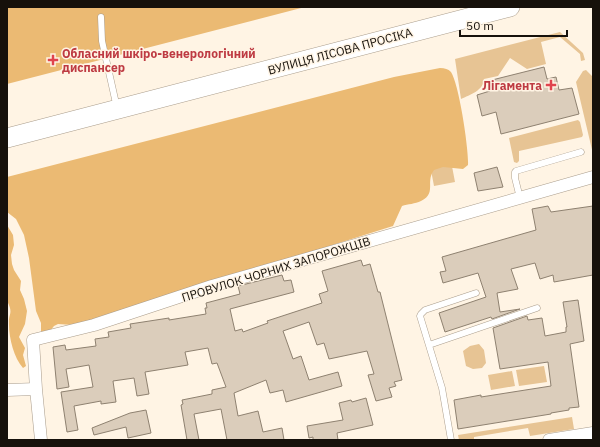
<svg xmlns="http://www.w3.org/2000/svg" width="600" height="447" font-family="'IBM Plex Sans',sans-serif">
	<rect width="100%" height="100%" fill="#fff4e4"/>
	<!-- green -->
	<path fill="#e7c494" d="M 560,32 L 583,53 L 585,60 L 581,61 L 580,54 L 560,37 L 541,42 L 546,64 L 527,69 L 510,58 L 498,76 L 484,79 C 484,90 470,95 461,99 L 455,59 Z
		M 586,70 L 593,77 L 593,154 L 576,82 L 583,71 Z
		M 578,120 L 580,122 L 583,135 L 582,137 L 519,151 L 519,161 L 517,163 L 514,162 L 509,138 Z
		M 451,161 L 455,182 L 434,186 L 430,165 Z
		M 479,344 L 484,350 L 486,363 L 482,368 L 473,369 L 466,366 L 463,351 L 470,346 Z
		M 544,366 L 547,382 L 519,386 L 516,370 Z
		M 512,371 L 515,386 L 491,390 L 488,375 Z
		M 572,417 L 574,429 L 530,436 L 528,428 L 474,437 L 474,440 L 459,440 L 458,435 Z"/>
	<!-- forest -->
	<path fill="#ebba73" d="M 7,7 L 305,7 L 7,84 Z
		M 440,68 C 445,68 448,69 451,72 C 459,84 469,150 468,165 L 463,169 L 443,167 L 434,170 C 425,182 437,193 421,201 C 415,204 408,204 402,206 L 393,226 L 91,321 L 73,325 L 58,324 L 54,326 L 50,331 L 41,332 L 41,323 L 36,311 L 29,258 L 24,235 L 16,219 L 7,212 L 7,177 L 394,77 Z
		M 7,225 L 13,235 L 14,245 L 11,255 L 12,264 L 14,270 L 21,281 L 20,290 L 24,299 L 27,311 L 25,324 L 19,337 L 25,348 L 23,355 L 26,366 L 23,368 C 14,358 9,338 9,325 C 8,313 14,314 7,301 Z"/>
	<!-- building -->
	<path fill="#dbcdbb" stroke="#8e8170" d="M 544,67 L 547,79 L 556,77 L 559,90 L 572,88 L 579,114 L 501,134 L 496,112 L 482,116 L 477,95 L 490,91 L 488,81 Z
		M 497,167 L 503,187 L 478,191 L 474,173 Z
		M 548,206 L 551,212 L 593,206 L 593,275 L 554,282 L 553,275 L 540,279 L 535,263 L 511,269 L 518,289 L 497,293 L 500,312 L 520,309 L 492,319 L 491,317 L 445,332 L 439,313 L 486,297 L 478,273 L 443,283 L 440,272 L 446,271 L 442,257 L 536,230 L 532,209 Z
		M 361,260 L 363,266 L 370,264 L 378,292 L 380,292 L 402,380 L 394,382 L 396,386 L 389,388 L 392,397 L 376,401 L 368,375 L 374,374 L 367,351 L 329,359 L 324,343 L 317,345 L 309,322 L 283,331 L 293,359 L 301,356 L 309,380 L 338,372 L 342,386 L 286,402 L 283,390 L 270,393 L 266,380 L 234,393 L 238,416 L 258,411 L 263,432 L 282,428 L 284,440 L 227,440 L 221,409 L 194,414 L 199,440 L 187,440 L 181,405 L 183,404 L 182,400 L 212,394 L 212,390 L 226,387 L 217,363 L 212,364 L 208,348 L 185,352 L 188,365 L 145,372 L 149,394 L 137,396 L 134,378 L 113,381 L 116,402 L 101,404 L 101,401 L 74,406 L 78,430 L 67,432 L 61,392 L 93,387 L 89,365 L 66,369 L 69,387 L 57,389 L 53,347 L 65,345 L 66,350 L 96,346 L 95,339 L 109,337 L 108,332 L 131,328 L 130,324 L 169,318 L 169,320 L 206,314 L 205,308 L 207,308 L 206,303 L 240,294 L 238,286 L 282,275 L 284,281 L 291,280 L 294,292 L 230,309 L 235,331 L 242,329 L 243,332 L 268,323 L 267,321 L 322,303 L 319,294 L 328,291 L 322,271 Z
		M 578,300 L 584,341 L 570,344 L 579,407 L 569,408 L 569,410 L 551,413 L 551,414 L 458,429 L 454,400 L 481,395 L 481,397 L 551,386 L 548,362 L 500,369 L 493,328 L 527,316 L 528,320 L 542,318 L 545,336 L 566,332 L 566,327 L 567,327 L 563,302 Z
		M 366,398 L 373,425 L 337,433 L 338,440 L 313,440 L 313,437 L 309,438 L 307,426 L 343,420 L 339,403 L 351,400 L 352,402 Z
		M 146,410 L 151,433 L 128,438 L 126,427 L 94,435 L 92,428 L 130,413 Z"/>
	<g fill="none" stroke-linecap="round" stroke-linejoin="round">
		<!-- service casing -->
		<g stroke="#aa9d8c" stroke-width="7">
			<path id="service" d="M 101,17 L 102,41 L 117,108
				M 520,198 L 515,178 L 515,172 L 516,171 L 581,152
				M 429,345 L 537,308
				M 451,440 L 442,388 L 420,316 L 421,314 L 425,310 L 476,293"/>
		</g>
		<!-- minor casing -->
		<g stroke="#aa9d8c" stroke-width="13">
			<path id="minor" d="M 36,389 L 41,440
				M 7,390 L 36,389 L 33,340 L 94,325 L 212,286 L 593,177
				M 549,440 L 593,433"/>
		</g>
		<!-- primary casing -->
		<g stroke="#aa9d8c" stroke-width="20">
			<path id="primary" d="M 7,138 L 510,7"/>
		</g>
		<!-- service -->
		<use href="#service" stroke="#fff" stroke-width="6"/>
		<!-- minor -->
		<use href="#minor" stroke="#fff" stroke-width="12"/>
		<!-- primary -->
		<use href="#primary" stroke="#fff" stroke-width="19"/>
	</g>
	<!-- markers -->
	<g fill="#e0444e" stroke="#fff4e4" stroke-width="1.5">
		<path d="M51 54h4v4h4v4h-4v4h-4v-4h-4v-4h4z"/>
		<path d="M549 79h4v4h4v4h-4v4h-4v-4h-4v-4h4z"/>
	</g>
	<g text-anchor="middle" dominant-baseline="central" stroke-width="3" stroke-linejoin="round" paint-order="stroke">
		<!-- street labels -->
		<g font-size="12" fill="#16110b" stroke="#fff4e4">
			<text transform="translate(340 51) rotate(-15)">ВУЛИЦЯ ЛІСОВА ПРОСІКА</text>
			<text transform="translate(276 269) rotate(-17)">ПРОВУЛОК ЧОРНИХ ЗАПОРОЖЦІВ</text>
		</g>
		<!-- health labels -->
		<g font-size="12" font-weight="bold" fill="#be3a42" stroke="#fff4e4" text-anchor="start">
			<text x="62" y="53">Обласний шкіро-венерологічний<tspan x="62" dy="14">диспансер</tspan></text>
			<text x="542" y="85" text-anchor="end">Лігамента</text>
		</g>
	</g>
	<!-- border -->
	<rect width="600" height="447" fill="none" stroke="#16110b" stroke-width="16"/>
	<!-- scale -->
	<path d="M460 30v6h107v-6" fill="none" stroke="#16110b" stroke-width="2"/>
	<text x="466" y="30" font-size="12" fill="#16110b" stroke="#fff4e4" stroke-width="3" paint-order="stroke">50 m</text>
</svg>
